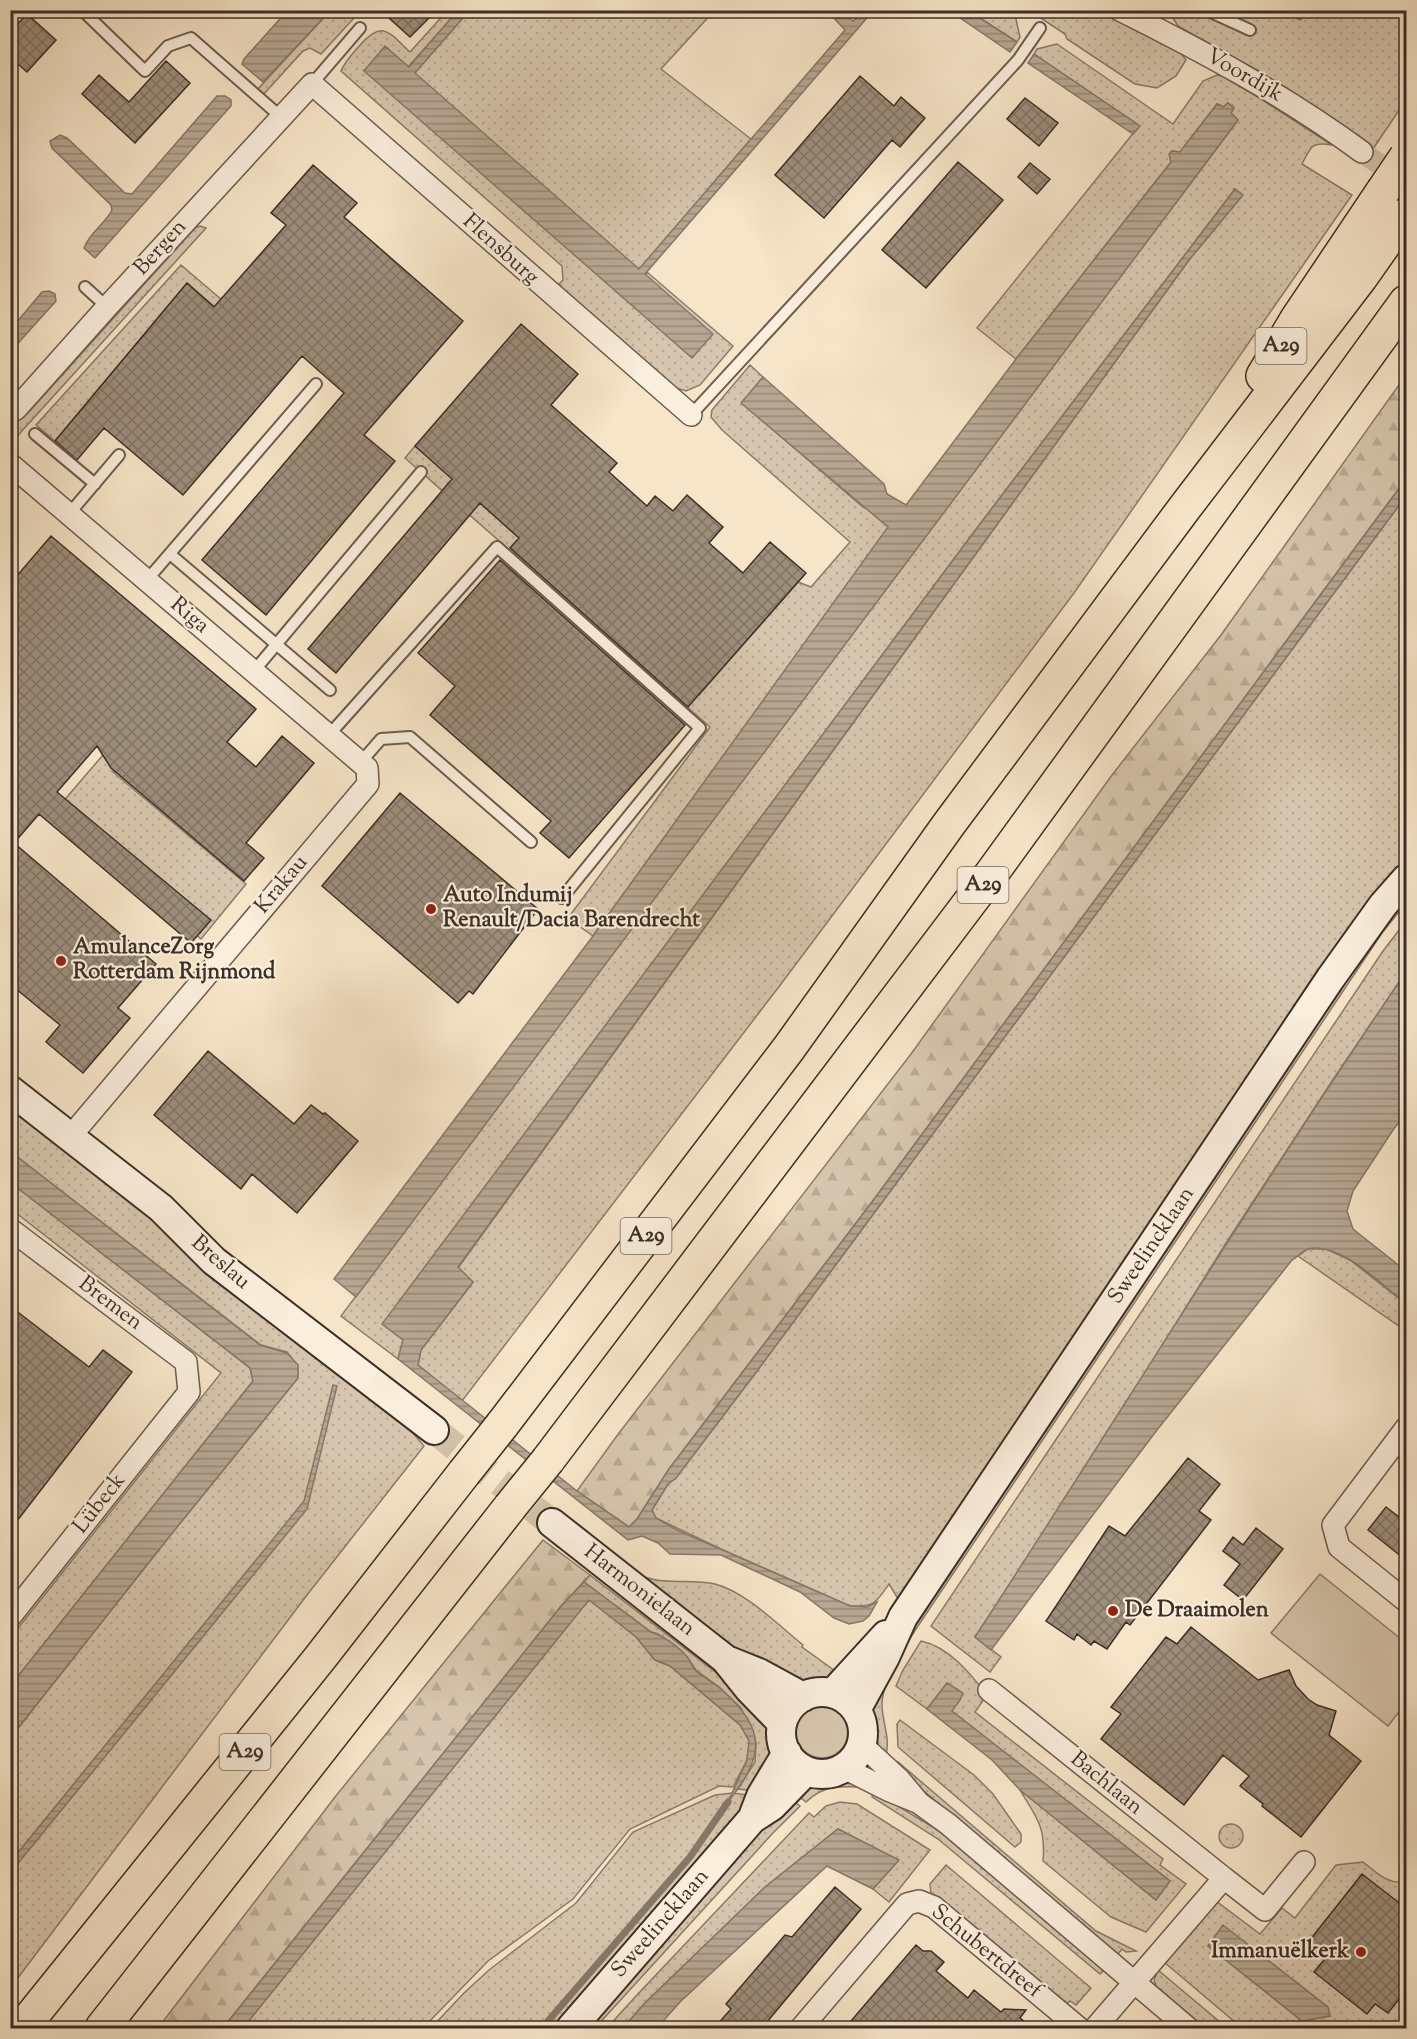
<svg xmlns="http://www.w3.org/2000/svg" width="1417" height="2039" font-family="'Sorts Mill Goudy',serif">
	<defs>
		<pattern id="grass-dots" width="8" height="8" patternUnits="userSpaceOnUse" patternTransform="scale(1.5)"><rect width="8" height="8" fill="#d7c6ad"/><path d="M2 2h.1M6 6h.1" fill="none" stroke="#b9aa95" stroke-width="1.8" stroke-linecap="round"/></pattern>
		<pattern id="forest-firs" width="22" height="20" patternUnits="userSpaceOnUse" patternTransform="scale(1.5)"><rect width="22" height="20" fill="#d7c6ad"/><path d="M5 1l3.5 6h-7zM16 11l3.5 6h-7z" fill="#b9aa95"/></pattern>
		<pattern id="water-rules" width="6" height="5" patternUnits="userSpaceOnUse" patternTransform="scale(1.5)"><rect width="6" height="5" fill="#b7a792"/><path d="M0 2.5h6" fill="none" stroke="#968877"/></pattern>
		<pattern id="building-cross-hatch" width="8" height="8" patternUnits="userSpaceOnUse" patternTransform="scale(1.5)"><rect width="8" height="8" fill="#9d8e7b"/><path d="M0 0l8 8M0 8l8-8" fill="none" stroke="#817465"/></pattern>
	</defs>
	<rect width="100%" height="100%" fill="#f7e5c9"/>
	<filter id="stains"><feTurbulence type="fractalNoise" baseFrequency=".00333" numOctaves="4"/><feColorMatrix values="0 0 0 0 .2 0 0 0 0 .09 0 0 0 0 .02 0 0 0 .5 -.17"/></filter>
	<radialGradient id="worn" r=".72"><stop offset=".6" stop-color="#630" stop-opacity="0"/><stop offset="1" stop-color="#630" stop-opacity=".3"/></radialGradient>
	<!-- grass -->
	<path fill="url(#grass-dots)" stroke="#8a7a6a" stroke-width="1.5" fill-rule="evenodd" d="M 330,11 L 355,11 L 354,18 L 321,54 L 310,48 L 303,51 L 263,95 L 257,90 Z
		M 447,11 L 458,11 L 408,67 L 364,70 L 645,275 L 647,272 L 733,346 L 700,385 L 686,391 L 676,388 L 558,285 L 563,280 L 562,266 L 341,71 C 346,60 353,53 361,44 C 384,19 390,34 410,52 Z
		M 469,11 L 714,11 L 661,69 L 751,139 L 639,270 L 414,73 Z
		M 969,11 L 1008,11 L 1015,15 L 1020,37 L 1017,42 Z
		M 1030,11 L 1098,11 L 1180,52 L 1186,60 L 1176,76 L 1157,88 L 1135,84 L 1067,39 L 1065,34 Z
		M 1172,11 L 1197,11 L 1246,35 L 1251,25 L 1229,15 L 1225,11 L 1292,11 L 1294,12 L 1293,15 L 1300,20 L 1303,16 L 1310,18 L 1322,11 L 1406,11 L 1406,100 L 1373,149 L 1266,76 L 1178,26 L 1171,15 Z
		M 1057,44 L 1173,124 L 1203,81 L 1217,75 L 1227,77 L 1332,145 C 1311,141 1311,147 1302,164 L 1352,195 L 1074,593 L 781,984 L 462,1401 L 418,1365 L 421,1350 L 473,1282 L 458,1268 L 1189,260 L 1242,196 L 1235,189 L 980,524 L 383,1324 L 403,1340 L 398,1359 L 341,1316 L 1238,120 L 1231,113 L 1234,108 L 1228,103 L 1223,107 L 1217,104 L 1180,152 L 1172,151 L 1170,154 L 1171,162 L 1016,359 L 977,328 L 1139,126 L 1034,54 L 1037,49 Z
		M 200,226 L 206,228 L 11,443 L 11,426 L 28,413 L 195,228 Z
		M 181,265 L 242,317 L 236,325 L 187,283 L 55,441 L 36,425 Z
		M 750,365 L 763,377 L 742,403 L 863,507 L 872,511 L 889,527 L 593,936 L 568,918 L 710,727 L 405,458 L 415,446 L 699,695 L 798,582 L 811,587 L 850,542 L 722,430 L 711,417 L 712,410 Z
		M 1406,496 L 1406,861 L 1372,899 L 900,1602 L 889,1584 C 876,1603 874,1607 850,1606 L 721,1549 L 656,1518 L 652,1510 L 668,1484 L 676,1478 L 754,1375 Z
		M 120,735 L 134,746 L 113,772 L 246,884 L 201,939 L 55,811 Z
		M 1406,893 L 1406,903 L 1382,933 L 916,1629 C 902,1652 885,1674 882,1702 C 881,1721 892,1739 885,1758 C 862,1719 869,1714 882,1673 L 1361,951 Z
		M 1406,921 L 1406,972 L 1334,1078 L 1226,1243 L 1095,1453 L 975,1637 L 1001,1657 L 990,1672 L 931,1626 L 1383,951 Z
		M 10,1103 L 407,1426 L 424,1446 L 307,1595 L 11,1987 L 11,1737 L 169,1537 L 298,1378 L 298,1366 L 287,1352 L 261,1345 L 11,1152 Z
		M 11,1183 L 250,1368 L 253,1381 L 11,1685 L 11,1637 L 221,1373 L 11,1209 Z
		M 1308,1249 L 1326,1249 L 1350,1260 L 1406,1304 L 1406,1331 L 1298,1256 Z
		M 590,1575 L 745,1695 C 758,1713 776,1736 772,1760 C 771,1770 762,1782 758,1791 L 738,1789 L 755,1762 L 756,1743 L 741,1708 L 719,1687 L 696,1670 L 687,1657 L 658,1634 L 651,1632 L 584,1582 Z
		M 641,1576 C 665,1585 691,1579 715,1584 C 746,1592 778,1625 803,1645 L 802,1647 L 842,1676 L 833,1681 L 821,1683 L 796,1681 L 749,1658 Z
		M 589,1599 L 636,1637 L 655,1660 L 670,1666 L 740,1725 L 750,1741 L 747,1760 L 733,1787 L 719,1786 L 630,1829 L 573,1899 L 488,1961 L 423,2028 L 243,2028 Z
		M 921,1641 C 949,1647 970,1673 987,1695 L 975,1712 L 1163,1859 L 1160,1865 L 1186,1884 L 1146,1932 L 1111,1917 L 1043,1861 C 1046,1827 1037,1818 1020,1790 L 1156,1900 L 1170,1881 L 951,1711 L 960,1700 L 962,1693 L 947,1683 L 927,1709 L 896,1686 L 903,1670 Z
		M 900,1720 L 974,1775 L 993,1794 L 1021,1834 L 1021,1842 L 1015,1847 L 898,1747 L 897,1724 Z
		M 895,1761 L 898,1762 L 1096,1931 L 1136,1951 L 1126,1952 L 1122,1949 L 1117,1955 L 893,1765 Z
		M 831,1779 L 848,1780 L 864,1787 C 841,1786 823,1785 806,1802 L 795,1793 L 810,1782 Z
		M 873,1791 L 941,1832 L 1104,1970 L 1100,1974 L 938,1839 L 872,1797 Z
		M 733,1793 L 754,1796 L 558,2028 L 431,2028 L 464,1993 L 489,1970 L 576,1903 L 633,1832 L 715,1795 Z
		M 790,1798 L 800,1806 L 772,1834 L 595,2028 L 587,2028 Z
		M 840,1802 L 857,1804 L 930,1850 L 889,1902 L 873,1889 L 898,1861 L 838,1829 L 765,1887 L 644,2004 L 623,2028 L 607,2028 L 636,1996 L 809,1813 L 814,1817 L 826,1806 Z
		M1219 1836a12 12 0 1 1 24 0a12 12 0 1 1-24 0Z
		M 1363,1862 C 1376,1872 1389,1886 1406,1881 L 1406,2028 L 1242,2028 L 1164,1962 L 1216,1901 L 1260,1934 L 1282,1908 L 1295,1918 L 1336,1865 ZM 1208,1945 L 1330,2016 L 1302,2021 Z
		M 946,1865 L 1091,1988 L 1076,2005 L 1070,2001 L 1065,2005 L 939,1898 L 931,1894 L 930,1884 Z
		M 1158,1970 L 1227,2028 L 1204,2028 L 1157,1989 L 1154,1980 Z"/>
	<!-- forest -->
	<path fill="url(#forest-firs)" stroke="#8a7a6a" stroke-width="1.5" d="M 1406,375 L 1406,479 L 872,1202 L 669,1469 L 637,1519 L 629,1527 L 577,1491 L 619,1433 L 911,1054 L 1112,775 L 1221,635 Z
		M 543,1540 L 590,1575 L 562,1605 L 223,2028 L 158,2028 L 335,1797 Z"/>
	<!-- garden -->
	<path fill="#d7c6ad" stroke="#8a7a6a" stroke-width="1.5" d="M 1320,1574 L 1406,1643 L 1406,1703 L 1388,1726 L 1271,1633 Z
		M796 1732a26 26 0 1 1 52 0a26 26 0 1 1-52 0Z"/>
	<!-- water -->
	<path fill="url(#water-rules)" stroke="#867767" stroke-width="1.5" d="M 458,10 L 469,11 L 415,73 L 639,269 L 845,30 L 832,16 L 836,11 L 840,11 L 853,21 L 864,11 L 873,11 L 645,274 L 713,334 L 692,358 L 364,71 L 385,46 L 409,67 Z
		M 287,11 L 330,11 L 263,82 L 242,64 L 244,59 Z
		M 950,11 L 969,11 L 1017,42 L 1010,52 Z
		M 1292,11 L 1322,10 L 1322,11 L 1310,18 L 1303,16 L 1300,20 L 1292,15 L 1294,12 Z
		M 1034,54 L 1140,126 L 1133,134 L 1028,63 Z
		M 217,96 L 225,96 L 231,100 L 231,106 L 95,258 L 84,248 C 89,233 105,224 112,210 L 111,205 L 52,148 L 50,141 L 60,135 L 67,138 L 125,193 L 132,194 Z
		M 1228,103 L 1234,108 L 1231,113 L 1238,120 L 356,1297 L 334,1279 L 593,936 L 888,527 L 741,403 L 763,377 L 884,484 L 887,494 L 906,505 L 1016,359 L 1171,162 L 1169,154 L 1172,151 L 1180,152 L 1217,104 L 1223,107 Z
		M 1235,189 L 1243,195 L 1189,260 L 458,1267 L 473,1282 L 421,1350 L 418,1365 L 577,1491 L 629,1527 L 637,1519 L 669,1469 L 872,1202 L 1406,479 L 1406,496 L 754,1375 L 676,1478 L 668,1484 L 652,1510 L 656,1518 L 677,1530 L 850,1606 L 867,1607 L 877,1602 L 869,1616 L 863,1621 L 849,1624 L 834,1618 L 800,1592 L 721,1555 L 670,1554 L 658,1543 L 642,1536 L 628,1540 L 398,1359 L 403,1340 L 382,1324 L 980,524 Z
		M 49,291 L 55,294 L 56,301 L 11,351 L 11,329 L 42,292 Z
		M 1406,972 L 1406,1113 L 1393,1130 L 1353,1191 L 1347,1211 L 1353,1229 L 1406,1271 L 1406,1304 C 1383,1286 1340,1241 1308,1249 C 1303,1251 1297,1257 1292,1260 L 1157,1430 L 991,1650 L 975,1637 C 1119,1416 1257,1190 1406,972 Z
		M 11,1152 L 260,1345 L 287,1353 L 298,1365 L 298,1378 L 169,1537 L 11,1737 L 11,1685 L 253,1381 L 250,1368 L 11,1183 Z
		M 333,1385 L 337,1386 L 307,1509 L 11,1872 L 11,1861 L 304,1501 Z
		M 584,1582 L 651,1632 C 663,1635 680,1648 688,1658 C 691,1662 692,1666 695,1670 C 702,1677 713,1682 721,1689 C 767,1730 765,1755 728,1802 L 747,1760 L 749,1741 L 740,1725 L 670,1666 L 655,1660 L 636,1637 L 589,1600 L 243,2028 L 223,2028 L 562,1605 Z
		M 947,1683 L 963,1693 L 960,1700 L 952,1711 L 1170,1881 L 1156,1900 L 1020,1790 L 992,1760 L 927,1709 Z
		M 838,1829 L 899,1860 L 873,1889 L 827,1866 L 680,2002 L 657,2028 L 623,2028 L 644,2004 L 765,1887 Z
		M 1223,1925 L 1328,2007 L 1330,2016 L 1302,2021 L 1208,1946 Z"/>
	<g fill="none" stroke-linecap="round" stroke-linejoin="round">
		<!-- stream -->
		<path stroke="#867767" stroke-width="7" d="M 542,2028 L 690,1857 L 728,1802"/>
	</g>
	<!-- building -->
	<path fill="url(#building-cross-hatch)" stroke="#3c2f26" stroke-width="1.5" d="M 380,10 L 437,10 L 410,37 Z
		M 27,14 L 56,40 L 27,72 L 10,57 L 10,32 Z
		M 166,61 L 190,83 L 135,143 L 82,94 L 99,75 L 129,102 Z
		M 860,76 L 894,106 L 901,97 L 925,118 L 900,147 L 892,140 L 824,218 L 775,175 Z
		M 1025,98 L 1058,123 L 1039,146 L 1007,119 Z
		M 958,162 L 1003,200 L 926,288 L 882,250 Z
		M 1030,163 L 1050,179 L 1037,194 L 1018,177 Z
		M 313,165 L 357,203 L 344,217 L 463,321 L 364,435 L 395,461 L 266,615 L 202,560 L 344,393 L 302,356 L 183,495 L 104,428 L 77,460 L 55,441 L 187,283 L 214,307 L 286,225 L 271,213 Z
		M 521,324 L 578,374 L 551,405 L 617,463 L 609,472 L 647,506 L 655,496 L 673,511 L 687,495 L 723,527 L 709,543 L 743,573 L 770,542 L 806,573 L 688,707 L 510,548 L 519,538 L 480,503 L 336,673 L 308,649 L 452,479 L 415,446 Z
		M 51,536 L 256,709 L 227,742 L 256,767 L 282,736 L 314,763 L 246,843 L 264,858 L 244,881 L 111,768 L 97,746 L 57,792 L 211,920 L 191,943 L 39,814 L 14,843 L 156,964 L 118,1008 L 130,1018 L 83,1073 L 46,1042 L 60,1025 L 10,984 L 10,584 Z
		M 500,560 L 685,725 L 569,858 L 540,833 L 551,821 L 430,715 L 455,686 L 418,653 Z
		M 400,793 L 538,909 L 473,994 L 469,991 L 458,1003 L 322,886 Z
		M 208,1051 L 294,1124 L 311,1105 L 323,1114 L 325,1113 L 358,1141 L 297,1213 L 252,1174 L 241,1189 L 154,1115 Z
		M 10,1306 L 89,1367 L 103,1350 L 132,1372 L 10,1530 Z
		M 1188,1458 L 1220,1484 L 1199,1511 L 1211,1520 L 1130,1625 L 1126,1622 L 1107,1649 L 1094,1641 L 1091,1645 L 1077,1634 L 1074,1640 L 1046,1621 L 1109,1526 L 1125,1536 Z
		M 1386,1507 L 1407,1523 L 1407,1561 L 1368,1530 Z
		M 1256,1528 L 1283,1549 L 1243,1600 L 1224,1585 L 1240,1564 L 1223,1551 L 1233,1537 L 1243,1545 Z
		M 1191,1627 L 1258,1680 L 1289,1670 L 1296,1686 L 1308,1699 L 1317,1705 L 1336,1711 L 1329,1735 L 1361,1761 L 1301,1837 L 1262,1806 L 1263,1804 L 1240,1786 L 1249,1776 L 1223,1755 L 1184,1805 L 1101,1739 L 1121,1714 L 1111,1707 L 1166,1637 L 1177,1644 Z
		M 1362,1874 L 1407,1909 L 1407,1989 L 1388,2013 L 1375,2004 L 1367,2014 L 1314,1972 L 1324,1960 L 1306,1945 Z
		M 835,1887 L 861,1909 L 762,2028 L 714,2028 L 731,2009 L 726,2004 L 785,1935 L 792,1937 Z
		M 916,1945 L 923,1951 L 931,1951 L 944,1962 L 936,1971 L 968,1998 L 974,1990 L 1001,2012 L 1004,2009 L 1026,2010 L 1020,2018 L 1033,2028 L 845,2028 Z"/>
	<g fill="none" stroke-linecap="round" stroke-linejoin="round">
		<!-- street-tunnel -->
		<path stroke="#d2c1a8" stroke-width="21" stroke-dasharray="21 10" stroke-linecap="butt" d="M 1362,152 L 1403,181"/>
		<!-- secondary-tunnel -->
		<path stroke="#d2c1a8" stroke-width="28" stroke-dasharray="28 14" stroke-linecap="butt" d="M 434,1430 L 552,1523"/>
		<!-- lane casing -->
		<g stroke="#6b5c4f" stroke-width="14">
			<path id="lane" d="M 82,10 L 145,71 L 168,46 L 191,38 L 281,117
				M 1206,10 L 1250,30
				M 1150,25 L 1154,10
				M 312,84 L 360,28
				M 85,287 L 107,307
				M 691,415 L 1018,60 L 1040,28
				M 35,434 L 95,484
				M 69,514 L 119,455
				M 170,554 L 330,690
				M 147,580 L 316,384
				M 254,671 L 421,472
				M 329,735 L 497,547 L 700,728 L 562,898
				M 361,762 L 381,739 L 410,737 L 531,842"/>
		</g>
		<!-- street casing -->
		<g stroke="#6b5c4f" stroke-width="24">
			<path id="street" d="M 1120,10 C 1206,53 1284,95 1362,152
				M 10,412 L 16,409 L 107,307 L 312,84 L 691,415
				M 10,464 L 367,768 L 368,784 L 70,1137
				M 10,1229 L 186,1362 L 189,1392 L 10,1617
				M 1406,1428 L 1333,1525 L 1339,1547 L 1406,1601
				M 989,1690 L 1224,1878
				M 862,1745 L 899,1779 L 919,1803 L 948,1824 L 1188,2028
				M 844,1768 L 890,1791 L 917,1802
				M 801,2028 L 907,1904 L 919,1901 L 934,1907 L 1079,2028
				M 1095,2028 L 1224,1878 L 1265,1910 L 1304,1862"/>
		</g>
		<!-- secondary casing -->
		<g stroke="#3c2f26" stroke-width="32">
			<path id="secondary" d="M 10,1090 L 161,1208 L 214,1261 L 434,1430
				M 552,1523 L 725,1659 L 749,1689 L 782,1723
				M 729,1661 L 759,1673 L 803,1697
				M781 1733a41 41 0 1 1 82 0a41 41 0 1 1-82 0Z
				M 833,1693 L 886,1635
				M 856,1710 L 885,1657 L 903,1617 L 1330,979 L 1383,905 L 1406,879
				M 754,1814 L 761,1796 L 787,1753
				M 571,2028 L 752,1819 L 772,1806 L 806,1771"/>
		</g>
		<!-- highway casing -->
		<g stroke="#3c2f26" stroke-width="36">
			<path id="highway" d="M 1263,376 L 1297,319 L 1383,191
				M 502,1425 L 789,1048 L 949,824 L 1186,506 L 1361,277 L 1406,213
				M 548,1460 L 992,873 L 1406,302
				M 22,2028 L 320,1658 L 464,1473
				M 102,2028 L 510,1507"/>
		</g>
		<!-- lane -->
		<use href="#lane" stroke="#faeedc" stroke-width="10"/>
		<!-- street -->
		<use href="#street" stroke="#faeedc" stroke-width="21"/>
		<!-- secondary -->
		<use href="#secondary" stroke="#faeedc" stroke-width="28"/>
		<!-- highway -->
		<use href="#highway" stroke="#f7e5c9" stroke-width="33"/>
		<!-- highway-bridge casing -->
		<g stroke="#3c2f26" stroke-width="36" stroke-linecap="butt">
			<path id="highway-bridge" d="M 1383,191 L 1406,157
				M 464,1473 L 502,1425
				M 510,1507 L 548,1460"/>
		</g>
		<!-- highway-bridge -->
		<use href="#highway-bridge" stroke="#f7e5c9" stroke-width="33"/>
	</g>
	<!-- markers -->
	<g fill="#8f2418" stroke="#faeedc" stroke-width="2">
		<circle cx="431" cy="909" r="6"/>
		<circle cx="61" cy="961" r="6"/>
		<circle cx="1113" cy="1611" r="6"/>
		<circle cx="1361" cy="1952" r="6"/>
	</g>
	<g text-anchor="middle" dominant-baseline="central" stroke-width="4.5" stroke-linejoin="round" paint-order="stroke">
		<!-- shield labels -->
		<g fill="#faeedc" stroke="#75685d" stroke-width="1.5">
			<rect x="1255.5" y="328" width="51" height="36" rx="4.5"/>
			<rect x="957.5" y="867" width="51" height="36" rx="4.5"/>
			<rect x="620.5" y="1218" width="51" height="36" rx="4.5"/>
			<rect x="219.5" y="1734" width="51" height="36" rx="4.5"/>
		</g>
		<g font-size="21" font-weight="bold" fill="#3c2f26">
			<text x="1281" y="346">A29</text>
			<text x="983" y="885">A29</text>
			<text x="646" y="1236">A29</text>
			<text x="245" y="1752">A29</text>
		</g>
		<!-- street labels -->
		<g font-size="22" fill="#3c2f26" stroke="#faeedc">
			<text transform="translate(1244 76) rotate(30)">Voordijk</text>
			<text transform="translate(161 248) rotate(-48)">Bergen</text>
			<text transform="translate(500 250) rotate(42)">Flensburg</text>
			<text transform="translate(189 616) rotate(40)">Riga</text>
			<text transform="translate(282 885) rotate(-50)">Krakau</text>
			<text transform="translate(1152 1246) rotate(-56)">Sweelincklaan</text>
			<text transform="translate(220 1263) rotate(41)">Breslau</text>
			<text transform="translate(110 1304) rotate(37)">Bremen</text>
			<text transform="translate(100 1504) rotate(-52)">Lübeck</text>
			<text transform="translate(639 1591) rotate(38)">Harmonielaan</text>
			<text transform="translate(1106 1784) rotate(39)">Bachlaan</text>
			<text transform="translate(661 1924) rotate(-49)">Sweelincklaan</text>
			<text transform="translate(986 1952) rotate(39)">Schubertdreef</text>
		</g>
		<!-- poi labels -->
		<g font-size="22" font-weight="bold" fill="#3c2f26" stroke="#faeedc" text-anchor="start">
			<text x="443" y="896">Auto Indumij<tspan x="443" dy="25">Renault/Dacia Barendrecht</tspan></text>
			<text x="73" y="948">AmulanceZorg<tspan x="73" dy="25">Rotterdam Rijnmond</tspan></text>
			<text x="1125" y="1611">De Draaimolen</text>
			<text x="1349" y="1952" text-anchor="end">Immanuëlkerk</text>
		</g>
	</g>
	<!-- margin -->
	<rect width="1417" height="2039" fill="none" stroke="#f7e5c9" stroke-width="36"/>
	<rect x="12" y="12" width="1393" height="2015" fill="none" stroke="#3c2f26" stroke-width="3"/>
	<rect x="18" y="18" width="1381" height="2003" fill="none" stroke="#3c2f26" stroke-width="1.5"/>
	<rect width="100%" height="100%" filter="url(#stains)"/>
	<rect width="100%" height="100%" fill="url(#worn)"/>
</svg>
